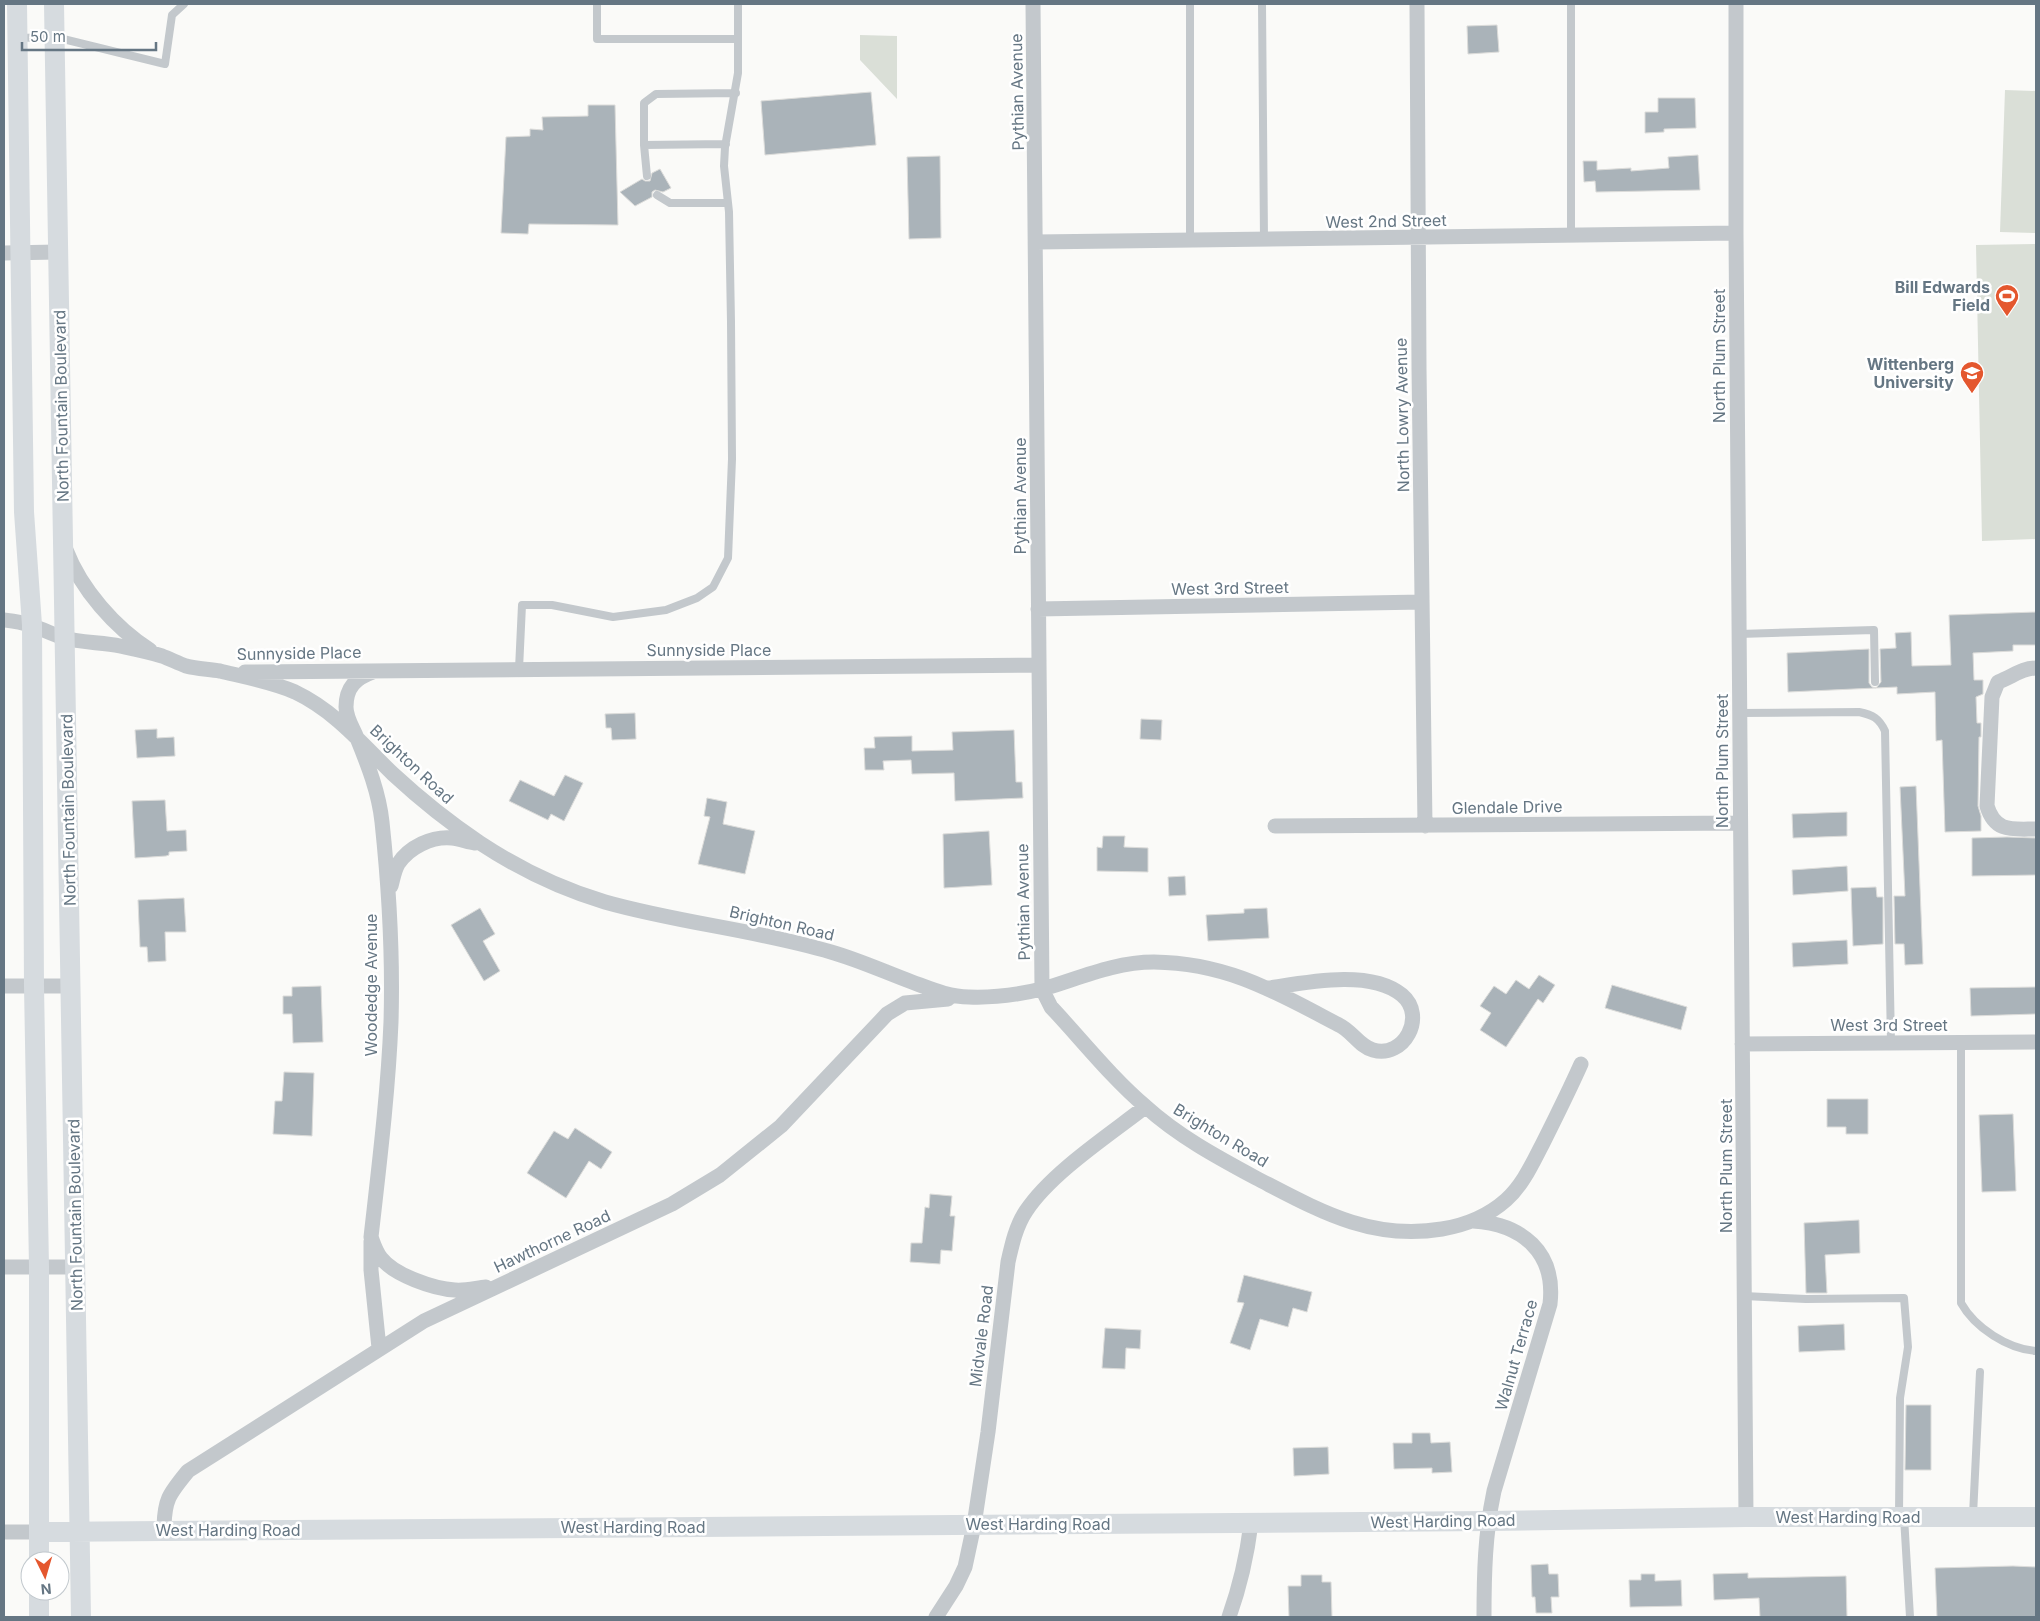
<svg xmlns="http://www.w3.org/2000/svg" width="2040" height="1621" font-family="Inter,sans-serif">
	<rect width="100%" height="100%" fill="#fafaf8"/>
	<!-- green -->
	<path fill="#dadfd7" d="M 860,35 L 897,36 L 897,99 L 860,60 Z
		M 2005,90 L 2036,91 L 2036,233 L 2000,232 Z
		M 2036,244 L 2036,539 L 1982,541 L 1976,245 Z"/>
	<!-- building -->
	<path fill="#aab3b9" stroke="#dcdcda" d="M 1497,25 L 1499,52 L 1468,54 L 1467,26 Z
		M 871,92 L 876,145 L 765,155 L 761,101 Z
		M 1658,98 L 1695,98 L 1696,128 L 1664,129 L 1664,132 L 1645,133 L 1645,112 L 1658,112 Z
		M 588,105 L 615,105 L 618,225 L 529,224 L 528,234 L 501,233 L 506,137 L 530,136 L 530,129 L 543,130 L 542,117 L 588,116 Z
		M 1698,155 L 1700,190 L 1596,192 L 1595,181 L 1584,182 L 1583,161 L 1597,161 L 1597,170 L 1631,168 L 1631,171 L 1669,168 L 1668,157 Z
		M 940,156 L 941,238 L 909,239 L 907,157 Z
		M 660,169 L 671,188 L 663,192 L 655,190 L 652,192 L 652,197 L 635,206 L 620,192 L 642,179 L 645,181 L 650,181 L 652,173 Z
		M 2036,612 L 2036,645 L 2013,645 L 2013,651 L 1973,653 L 1974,680 L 1983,680 L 1983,694 L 1976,697 L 1977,723 L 1981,723 L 1981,737 L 1979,737 L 1978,806 L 1981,816 L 1981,831 L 1945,832 L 1942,740 L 1936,741 L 1935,692 L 1897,694 L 1897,687 L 1788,692 L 1787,653 L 1869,649 L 1869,683 L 1872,687 L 1876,688 L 1881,682 L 1880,649 L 1896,648 L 1895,633 L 1911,632 L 1912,666 L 1951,665 L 1949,615 Z
		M 635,713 L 636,739 L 612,740 L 611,728 L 606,728 L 605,714 Z
		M 1141,719 L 1162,720 L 1161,740 L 1140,739 Z
		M 157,729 L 157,738 L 174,737 L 175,756 L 137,758 L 135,730 Z
		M 1014,730 L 1016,782 L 1022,782 L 1023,798 L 955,801 L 954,773 L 912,774 L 911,760 L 883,761 L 884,770 L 865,770 L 864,748 L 875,748 L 874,737 L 912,736 L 912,751 L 953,750 L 952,732 Z
		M 565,775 L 583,783 L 564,821 L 551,814 L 548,820 L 509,801 L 520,780 L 554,796 Z
		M 1916,786 L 1923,964 L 1905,965 L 1904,944 L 1895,944 L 1894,896 L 1905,896 L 1900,787 Z
		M 707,798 L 727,802 L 723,824 L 755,831 L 745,874 L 698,864 L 710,817 L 704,816 Z
		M 165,800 L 167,831 L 186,830 L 187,851 L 169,852 L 169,855 L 166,856 L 135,858 L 132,801 Z
		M 1847,812 L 1847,836 L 1793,838 L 1792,814 Z
		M 989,831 L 992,885 L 944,888 L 943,834 Z
		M 1103,836 L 1125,836 L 1124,847 L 1148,848 L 1148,872 L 1097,871 L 1097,847 L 1102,848 Z
		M 2007,837 L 2036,838 L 2036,875 L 1972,876 L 1972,838 Z
		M 1847,866 L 1848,891 L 1793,895 L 1792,870 Z
		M 1185,876 L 1186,895 L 1169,896 L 1168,877 Z
		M 1876,887 L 1877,897 L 1883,897 L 1883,944 L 1853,946 L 1851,888 Z
		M 184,898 L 186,932 L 165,932 L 166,961 L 148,962 L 147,947 L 140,947 L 138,900 Z
		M 480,908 L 495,934 L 483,941 L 500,971 L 484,981 L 451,925 Z
		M 1267,908 L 1269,938 L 1208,941 L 1206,915 L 1244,913 L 1244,909 Z
		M 1847,940 L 1848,964 L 1793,967 L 1792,943 Z
		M 1539,975 L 1555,985 L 1543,1003 L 1538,999 L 1506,1047 L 1480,1030 L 1491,1013 L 1480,1006 L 1494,986 L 1506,994 L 1516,980 L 1529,989 Z
		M 1612,985 L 1687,1007 L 1681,1030 L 1605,1008 Z
		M 321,986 L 323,1042 L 293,1043 L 292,1014 L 283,1014 L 283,996 L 292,996 L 292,987 Z
		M 2036,987 L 2036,1014 L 1971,1016 L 1970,988 Z
		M 284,1072 L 314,1073 L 312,1136 L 273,1134 L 275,1101 L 282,1101 Z
		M 1827,1099 L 1868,1099 L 1868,1134 L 1846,1134 L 1846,1127 L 1827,1127 Z
		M 2013,1114 L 2016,1191 L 1982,1192 L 1979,1115 Z
		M 575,1128 L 612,1152 L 601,1169 L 589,1161 L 566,1198 L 527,1173 L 554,1131 L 568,1139 Z
		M 930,1194 L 952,1196 L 950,1216 L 955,1216 L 952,1251 L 941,1250 L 940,1264 L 910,1262 L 911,1243 L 922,1243 L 925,1207 L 929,1208 Z
		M 1859,1220 L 1860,1253 L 1825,1255 L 1827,1293 L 1806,1293 L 1804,1223 Z
		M 1244,1275 L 1312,1292 L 1307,1312 L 1293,1308 L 1288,1327 L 1260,1319 L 1250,1350 L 1230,1343 L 1244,1303 L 1237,1302 Z
		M 1844,1324 L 1845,1350 L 1799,1352 L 1798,1326 Z
		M 1105,1328 L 1141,1330 L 1140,1349 L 1126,1348 L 1125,1369 L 1102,1368 Z
		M 1906,1405 L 1931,1405 L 1931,1470 L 1905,1470 Z
		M 1412,1433 L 1430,1433 L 1431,1443 L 1450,1442 L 1452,1472 L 1432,1473 L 1432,1468 L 1394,1469 L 1393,1443 L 1412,1443 Z
		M 1328,1447 L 1329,1474 L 1294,1476 L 1293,1448 Z
		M 1548,1564 L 1549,1574 L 1558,1574 L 1559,1597 L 1551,1597 L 1552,1613 L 1536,1613 L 1535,1597 L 1532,1597 L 1531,1565 Z
		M 2013,1566 L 2036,1567 L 2036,1617 L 1937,1617 L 1935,1568 Z
		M 1748,1573 L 1748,1578 L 1846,1576 L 1847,1617 L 1760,1617 L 1759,1598 L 1714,1600 L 1713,1574 Z
		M 1641,1574 L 1655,1574 L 1655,1581 L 1681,1580 L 1682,1606 L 1630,1607 L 1629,1580 L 1641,1580 Z
		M 1301,1575 L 1322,1575 L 1322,1582 L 1331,1582 L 1332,1617 L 1289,1617 L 1288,1586 L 1301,1586 Z"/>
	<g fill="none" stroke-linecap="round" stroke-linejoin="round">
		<!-- lane -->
		<path stroke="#c3c8cc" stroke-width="8" d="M 597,4 L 597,39 L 738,39
			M 1190,4 L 1190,241
			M 1262,4 L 1264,240
			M 1571,4 L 1571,235
			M 18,38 L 55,37 L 165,64 L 172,15 L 184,4
			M 726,144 L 644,145 L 644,103 L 656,94 L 736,93
			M 644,145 L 647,176
			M 657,195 L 670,203 L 728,203
			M 1739,634 L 1874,630 L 1875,682
			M 519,669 L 522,605 L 552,605 L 613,617 L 666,610 L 697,598 L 713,587 L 728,558 L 732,459 L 731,322 L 729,212 L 724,166 L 725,147 L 738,73 L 738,4
			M 1739,713 L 1859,712 C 1873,715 1879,718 1885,731 L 1891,1043
			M 1961,1042 L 1961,1303 C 1975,1328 2008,1349 2036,1351
			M 1744,1296 L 1806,1299 L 1904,1298 L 1908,1347 L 1900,1398 L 1899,1515
			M 1973,1515 L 1980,1372
			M 1904,1517 L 1910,1617"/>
		<!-- street -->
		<path stroke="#c3c8cc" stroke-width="15" d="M 1033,4 L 1042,989 L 1051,1007 C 1082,1040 1111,1077 1145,1106 C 1178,1136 1217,1157 1256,1178 C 1318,1210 1370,1241 1442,1229 C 1466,1225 1488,1216 1506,1200 C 1523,1185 1533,1162 1543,1143 C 1556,1117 1569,1091 1581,1064
			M 1417,4 L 1419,368 L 1425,826
			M 1736,4 L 1736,233 L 1746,1517
			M 1036,242 L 1736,233
			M 4,253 L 58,252
			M 66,550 C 81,589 115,628 150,650
			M 1038,609 L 1422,602
			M 4,620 C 12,621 21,622 29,625 C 40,628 50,633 61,637 C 79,643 102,642 120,646 C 134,649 149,652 162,656 C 170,659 178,663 186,666 C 197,669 209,669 220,671 C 245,677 272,682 295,692 C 335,711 362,744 393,774 C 420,799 450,823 480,843 C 518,868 561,889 605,902 C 679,923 757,930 831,952 C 859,960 885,972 912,982 C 931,989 949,997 969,997 C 994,998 1022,994 1046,988 C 1082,977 1116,962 1154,962 C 1228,963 1276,992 1339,1025 C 1352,1031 1359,1046 1373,1050 C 1404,1059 1427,1016 1402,995 C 1371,969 1307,982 1269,988
			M 2036,668 C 2022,668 2012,677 1998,682 L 1992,697 L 1987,806 C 1995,833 2013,829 2036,829
			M 245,672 L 1039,665
			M 373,672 C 356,678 346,687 346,707 C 346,718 353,728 357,738 C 368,765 379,793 382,822 C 389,888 393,955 391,1022 C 388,1094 379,1166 371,1237 C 374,1245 376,1252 381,1258 C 394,1275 434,1289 455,1290 C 465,1291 476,1288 486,1287
			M 1275,826 L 1740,823
			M 391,886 C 393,879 394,871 398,864 C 409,847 432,836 452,838 C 460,839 468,842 475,843
			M 4,986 L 71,986
			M 1742,1044 L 2036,1042
			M 1473,1221 C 1522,1224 1556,1252 1550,1304 L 1494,1491 C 1485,1533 1484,1574 1484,1617
			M 371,1241 L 371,1270 L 379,1348
			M 4,1267 L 76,1267
			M 164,1530 C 164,1500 169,1494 188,1471 L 424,1321 L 672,1204 L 720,1175 L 781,1126 L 887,1014 L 905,1003 L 948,999
			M 4,1532 L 40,1532
			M 936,1617 L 956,1586 L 965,1567 L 974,1525 L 988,1432 L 1008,1262 C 1012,1244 1016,1226 1026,1211 C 1051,1173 1109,1135 1145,1107
			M 1229,1617 C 1240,1586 1247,1556 1251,1523"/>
		<!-- secondary -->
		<path stroke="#d6dbdf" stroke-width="20" d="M 17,4 L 24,512 L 32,625 L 34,986 L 39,1267 L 39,1561
			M 54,4 L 81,1617
			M 40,1532 L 1488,1521 L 1746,1517 L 2036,1517
			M 39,1617 L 39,1591"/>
	</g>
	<!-- icons -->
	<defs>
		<g id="stadium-pin" transform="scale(1.25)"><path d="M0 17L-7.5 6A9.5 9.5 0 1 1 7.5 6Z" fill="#e4572e" stroke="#fff"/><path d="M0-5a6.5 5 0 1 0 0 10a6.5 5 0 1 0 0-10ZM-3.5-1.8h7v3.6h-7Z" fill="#fff"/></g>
		<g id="university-pin" transform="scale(1.25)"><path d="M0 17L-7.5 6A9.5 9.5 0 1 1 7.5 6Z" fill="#e4572e" stroke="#fff"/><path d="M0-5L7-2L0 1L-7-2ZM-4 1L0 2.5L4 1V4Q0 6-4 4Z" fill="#fff"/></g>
	</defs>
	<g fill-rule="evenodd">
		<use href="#stadium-pin" x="2007" y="296"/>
		<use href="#university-pin" x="1972" y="373"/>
	</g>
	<g text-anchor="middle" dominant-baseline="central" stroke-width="5" stroke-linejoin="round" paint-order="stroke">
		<!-- street labels -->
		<g font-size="16" fill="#657683" stroke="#fff">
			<text transform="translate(1017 92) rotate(-91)">Pythian Avenue</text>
			<text transform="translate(1386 221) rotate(-1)">West 2nd Street</text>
			<text transform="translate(1719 356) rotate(-90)">North Plum Street</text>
			<text transform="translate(61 406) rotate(-91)">North Fountain Boulevard</text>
			<text transform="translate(1402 415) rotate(-91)">North Lowry Avenue</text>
			<text transform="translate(1020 496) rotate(-90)">Pythian Avenue</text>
			<text transform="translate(1230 588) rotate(-1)">West 3rd Street</text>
			<text x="709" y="650">Sunnyside Place</text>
			<text transform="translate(299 653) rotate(-1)">Sunnyside Place</text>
			<text transform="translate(1722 761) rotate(-90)">North Plum Street</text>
			<text transform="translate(412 764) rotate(43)">Brighton Road</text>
			<text transform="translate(1507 807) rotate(-1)">Glendale Drive</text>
			<text transform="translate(68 810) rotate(-91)">North Fountain Boulevard</text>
			<text transform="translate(1023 902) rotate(-91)">Pythian Avenue</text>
			<text transform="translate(782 923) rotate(13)">Brighton Road</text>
			<text transform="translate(371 985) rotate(-90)">Woodedge Avenue</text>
			<text x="1889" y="1025">West 3rd Street</text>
			<text transform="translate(1221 1135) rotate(31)">Brighton Road</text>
			<text transform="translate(1726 1166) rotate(-90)">North Plum Street</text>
			<text transform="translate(75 1215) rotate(-91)">North Fountain Boulevard</text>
			<text transform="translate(552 1241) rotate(-25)">Hawthorne Road</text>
			<text transform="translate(981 1336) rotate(-83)">Midvale Road</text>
			<text transform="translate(1516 1355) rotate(-74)">Walnut Terrace</text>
			<text x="1848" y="1517">West Harding Road</text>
			<text transform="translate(1443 1521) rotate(-1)">West Harding Road</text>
			<text x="1038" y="1524">West Harding Road</text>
			<text x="633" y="1527">West Harding Road</text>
			<text x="228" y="1530">West Harding Road</text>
		</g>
		<!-- poi labels -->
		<g font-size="16" font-weight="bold" fill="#657683" stroke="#fff" text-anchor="end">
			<text x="1990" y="287">Bill Edwards<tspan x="1990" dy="18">Field</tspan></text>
			<text x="1954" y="364">Wittenberg<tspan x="1954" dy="18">University</tspan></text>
		</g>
	</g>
	<!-- border -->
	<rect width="2040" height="1621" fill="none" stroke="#657683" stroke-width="10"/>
	<!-- north arrow -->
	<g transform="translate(45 1576) rotate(175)"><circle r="24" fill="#ffffff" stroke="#c1c8cd"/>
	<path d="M0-4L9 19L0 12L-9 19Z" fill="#e4572e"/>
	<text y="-8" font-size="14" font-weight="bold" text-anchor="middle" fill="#657683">N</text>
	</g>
	<!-- scale -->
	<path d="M22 42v8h134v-8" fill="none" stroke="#657683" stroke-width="2.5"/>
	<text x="30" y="42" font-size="15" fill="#657683" stroke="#ffffff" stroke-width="4" paint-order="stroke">50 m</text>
</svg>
